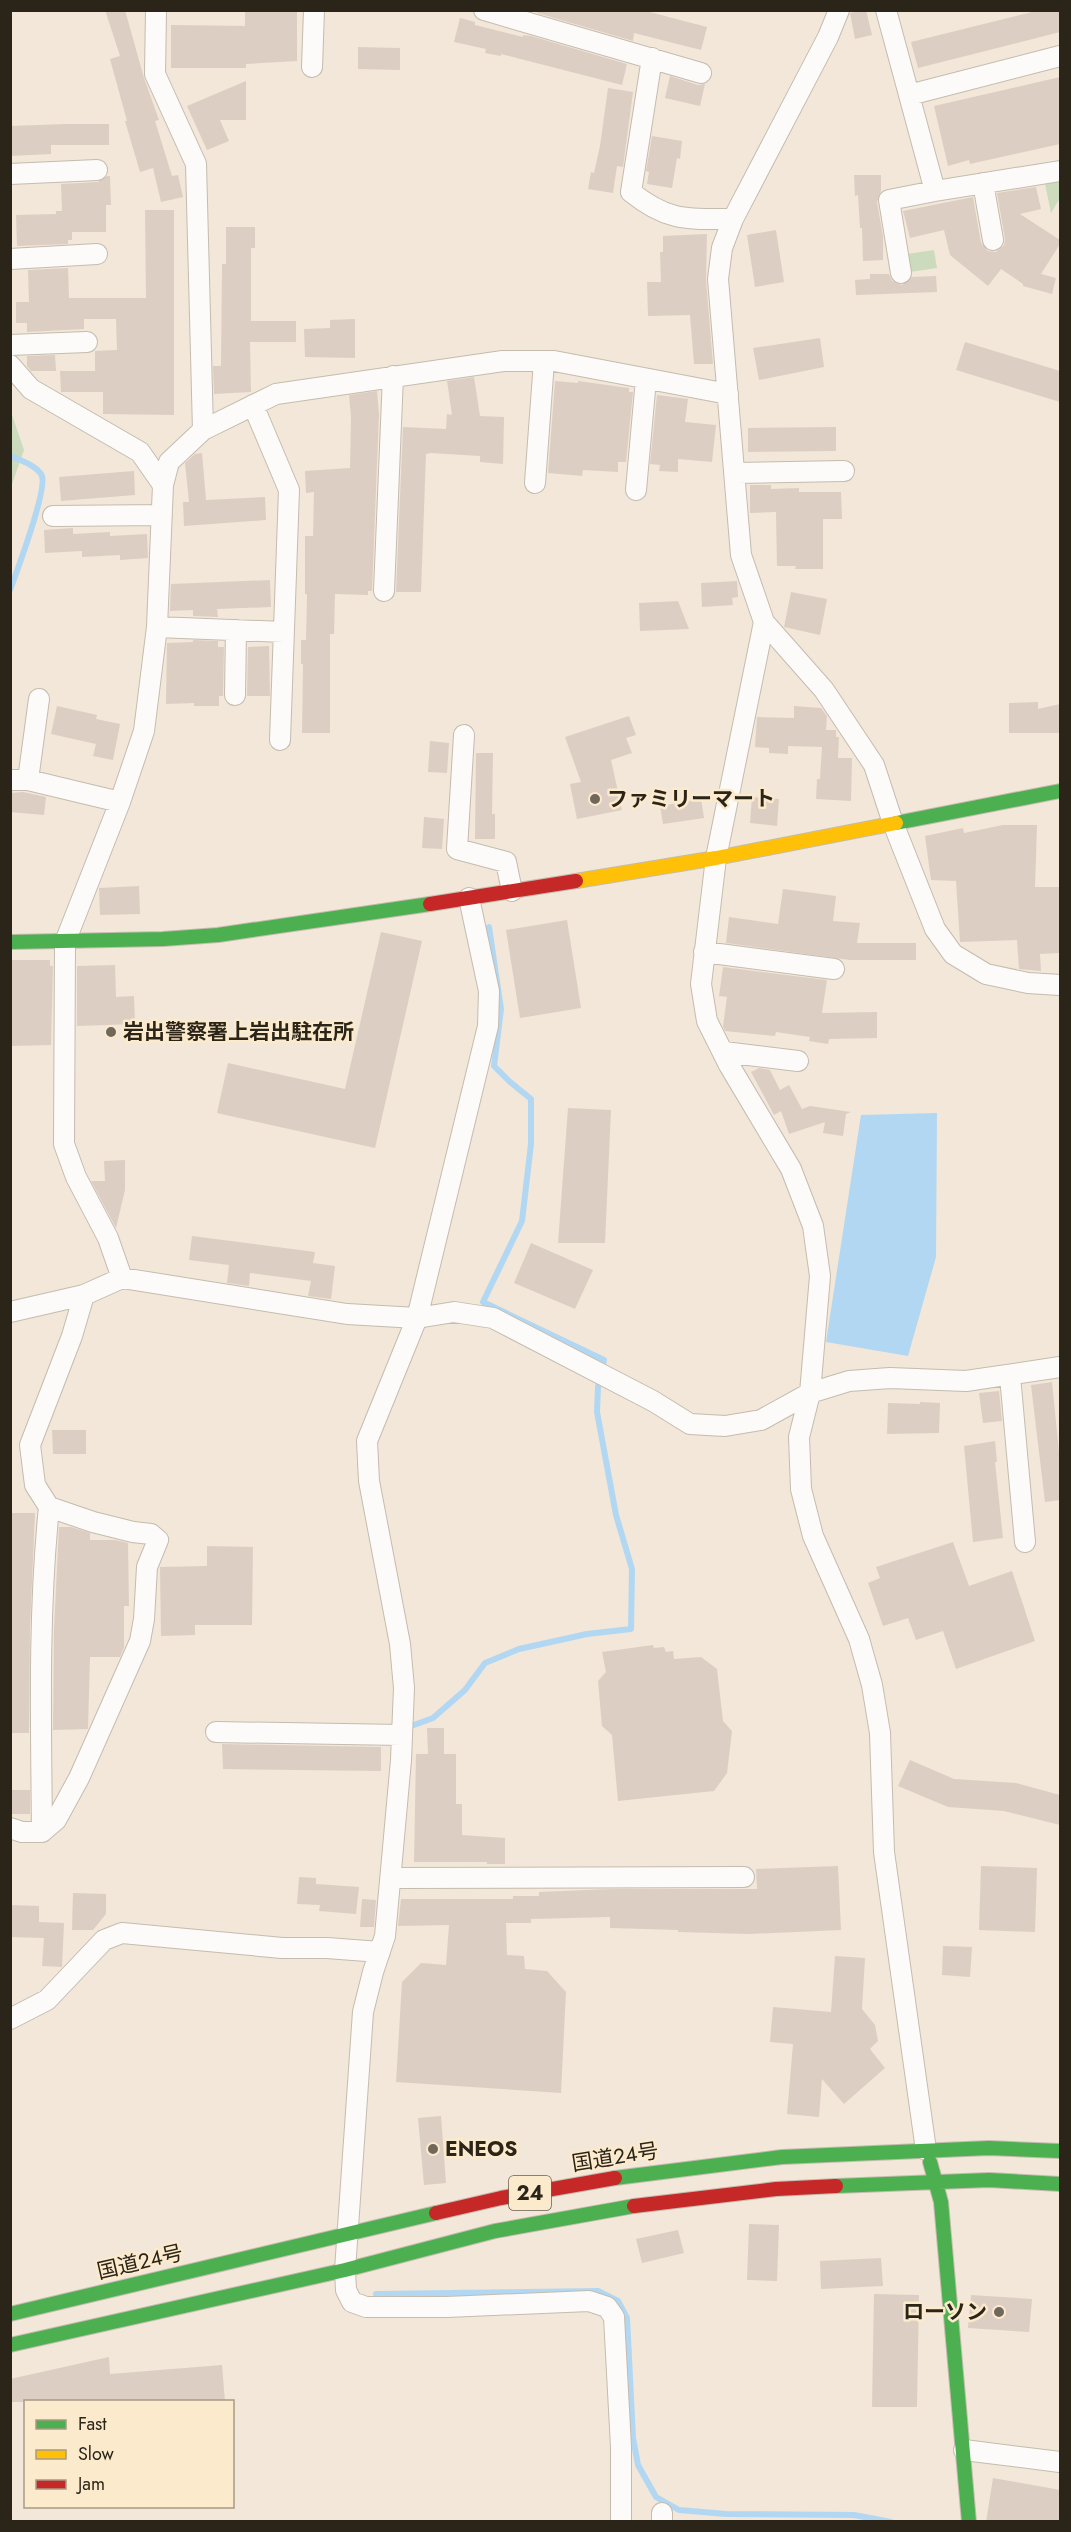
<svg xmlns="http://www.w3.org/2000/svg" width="1071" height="2532" font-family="Jost,'Noto Sans JP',sans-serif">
	<rect width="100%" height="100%" fill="#f2e7d8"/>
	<!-- green -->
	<path fill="#ccdbbb" d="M 1060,177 L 1060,198 L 1051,213 L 1044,179 Z
		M 934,250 L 937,268 L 910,272 L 907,254 Z
		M 10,409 L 24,450 L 11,487 L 10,487 Z"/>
	<!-- water -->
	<path fill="#b2d7f2" d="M 937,1113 L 936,1257 L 908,1356 L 826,1342 L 861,1115 Z"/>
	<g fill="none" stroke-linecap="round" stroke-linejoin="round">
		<!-- stream -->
		<path stroke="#b2d7f2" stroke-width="6" d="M 10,456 C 20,460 38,466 42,476 C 47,491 17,571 10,590
			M 414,1725 L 433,1718 L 465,1690 L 485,1663 L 519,1649 L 587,1634 L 631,1629 L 632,1569 L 616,1515 L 597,1412 L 598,1387 L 604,1360 L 483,1302 L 522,1221 L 531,1144 L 531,1099 L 509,1081 L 494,1066 L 501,1009 L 489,927
			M 376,2294 L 598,2291 L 618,2301 L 627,2318 L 633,2438 L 638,2465 L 656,2497 L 679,2510 L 726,2514 L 854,2515 L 891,2522"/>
	</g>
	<!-- building -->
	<path fill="#ddcec4" d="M 105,10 L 125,10 L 144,78 L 159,120 L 155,121 L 172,176 L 178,175 L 183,197 L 161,202 L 153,168 L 140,172 L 125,121 L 127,121 L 110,59 L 120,56 Z
		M 245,10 L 297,10 L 297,61 L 246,64 L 246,68 L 171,68 L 171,25 L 245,26 Z
		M 537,10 L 642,10 L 707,27 L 701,50 L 634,33 L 633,41 L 537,13 Z
		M 866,10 L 872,35 L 855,39 L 850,13 Z
		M 1040,10 L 1060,10 L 1060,32 L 918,68 L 911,42 Z
		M 460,18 L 475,22 L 475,25 L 523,37 L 523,35 L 531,36 L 627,64 L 622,85 L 501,54 L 501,56 L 485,53 L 486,49 L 454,42 Z
		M 358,47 L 400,48 L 400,70 L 358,69 Z
		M 670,76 L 698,85 L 705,84 L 700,106 L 665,98 Z
		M 1060,77 L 1060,144 L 970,164 L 969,160 L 948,166 L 934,106 Z
		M 246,81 L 246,120 L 220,120 L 229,141 L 207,150 L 187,106 Z
		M 608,88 L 633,92 L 623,167 L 617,166 L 613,193 L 588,189 L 591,172 L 594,173 L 600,146 Z
		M 66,124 L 109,124 L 109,145 L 51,145 L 51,154 L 10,156 L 10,126 Z
		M 652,136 L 682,141 L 680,159 L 677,158 L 672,188 L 647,184 L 649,172 L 646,171 Z
		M 854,175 L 881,175 L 881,191 L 877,202 L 883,236 L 883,260 L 863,261 L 862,228 L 860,228 L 858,195 L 855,196 Z
		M 107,176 L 110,176 L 111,205 L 106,205 L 106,232 L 72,232 L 72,240 L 68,240 L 68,244 L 17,246 L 16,215 L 56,214 L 56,211 L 62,211 L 61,184 L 98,182 Z
		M 1036,187 L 1041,209 L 1020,214 L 1060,240 L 1060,244 L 1041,274 L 1056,278 L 1052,294 L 1023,286 L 1023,284 L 1001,269 L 988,286 L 950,255 L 944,230 L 910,238 L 903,211 L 973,197 L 981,243 L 988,251 L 996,252 L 1004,245 L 1005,239 L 997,193 Z
		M 145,210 L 174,210 L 174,415 L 103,414 L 103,392 L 61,392 L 60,371 L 95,371 L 95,351 L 117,350 L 116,319 L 84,319 L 84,329 L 27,332 L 27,323 L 16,323 L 16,302 L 29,302 L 28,270 L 68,268 L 69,298 L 146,298 Z
		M 226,227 L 255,227 L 255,248 L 251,248 L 251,321 L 296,321 L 296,342 L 250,342 L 251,392 L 214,394 L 213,366 L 221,366 L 222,264 L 226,264 Z
		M 776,230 L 784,282 L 755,287 L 747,235 Z
		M 707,234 L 706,280 L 713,364 L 694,364 L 690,315 L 648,316 L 647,282 L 661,282 L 660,252 L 663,252 L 663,236 Z
		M 870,274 L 889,274 L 892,281 L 902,285 L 912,277 L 936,276 L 937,292 L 856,295 L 855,280 L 870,279 Z
		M 355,319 L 355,358 L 305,357 L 304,329 L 330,328 L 330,320 Z
		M 820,338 L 824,367 L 759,380 L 753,348 Z
		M 965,342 L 1060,371 L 1060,402 L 956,370 Z
		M 55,355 L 56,371 L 31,371 L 27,366 L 27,356 Z
		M 474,377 L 480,416 L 504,417 L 503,464 L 480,462 L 480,456 L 431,453 L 426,454 L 421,592 L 396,592 L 403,427 L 446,429 L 447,414 L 452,415 L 447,381 Z
		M 555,381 L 578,383 L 578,381 L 629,388 L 629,392 L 633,392 L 626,462 L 618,462 L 618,472 L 583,470 L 582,476 L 548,473 Z
		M 377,391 L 379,414 L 372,591 L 368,591 L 368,595 L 335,594 L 334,634 L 330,634 L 330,733 L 302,733 L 303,664 L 301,664 L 301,640 L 306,640 L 307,594 L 305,594 L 305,536 L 313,536 L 314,492 L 306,493 L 305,471 L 350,468 L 351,417 L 349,395 Z
		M 657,395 L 688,399 L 685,422 L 716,425 L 712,462 L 678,459 L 678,472 L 659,471 L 660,465 L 650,464 Z
		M 836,427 L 836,451 L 748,452 L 748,428 Z
		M 202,453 L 206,500 L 265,497 L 266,520 L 184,526 L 183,502 L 189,502 L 185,463 L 195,454 Z
		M 134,471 L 135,495 L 61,501 L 59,477 Z
		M 750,485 L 771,485 L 771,489 L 799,488 L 799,492 L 841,492 L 842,519 L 823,519 L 823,569 L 795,569 L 796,566 L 777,566 L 776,512 L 750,513 Z
		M 73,528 L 73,534 L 110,532 L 110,536 L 147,534 L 148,558 L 120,560 L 120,555 L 82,557 L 82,551 L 45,553 L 44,530 Z
		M 270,580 L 271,607 L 217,609 L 218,617 L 193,616 L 193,610 L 170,611 L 171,584 Z
		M 737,581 L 738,597 L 732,598 L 733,605 L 702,607 L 701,583 Z
		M 791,592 L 827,599 L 820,635 L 784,627 Z
		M 678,601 L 689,629 L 640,631 L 639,603 Z
		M 193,640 L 218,641 L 218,647 L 224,647 L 223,696 L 219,696 L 219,706 L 194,706 L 194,703 L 166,704 L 167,643 L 193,642 Z
		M 269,646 L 270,696 L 247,696 L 248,647 Z
		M 1038,702 L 1038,709 L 1060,704 L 1060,733 L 1009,733 L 1009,703 Z
		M 57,706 L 97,715 L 96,719 L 120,724 L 113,760 L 93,756 L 96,744 L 51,734 Z
		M 794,706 L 821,708 L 827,716 L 826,730 L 836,730 L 836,737 L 839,737 L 838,758 L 852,758 L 851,801 L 816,799 L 817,779 L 820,779 L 822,747 L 788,746 L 788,754 L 769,753 L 769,748 L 755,747 L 757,717 L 794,718 Z
		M 629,716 L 636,735 L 626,738 L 632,753 L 611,760 L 622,810 L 577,819 L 570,784 L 581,782 L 565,737 Z
		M 430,741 L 449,743 L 447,773 L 428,772 Z
		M 476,753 L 493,753 L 492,814 L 495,814 L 495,839 L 475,839 Z
		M 23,792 L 46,797 L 44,815 L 10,812 L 10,793 Z
		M 752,797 L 779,799 L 777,826 L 750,823 Z
		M 701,799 L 704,818 L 663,824 L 660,806 Z
		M 424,817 L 444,819 L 442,849 L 422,848 Z
		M 1003,825 L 1037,825 L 1035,887 L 1060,887 L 1060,953 L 1040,954 L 1041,971 L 1019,969 L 1017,940 L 960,942 L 956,881 L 931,880 L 925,836 L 963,828 L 964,833 Z
		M 139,886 L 140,914 L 100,915 L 99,888 Z
		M 783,889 L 836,896 L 833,921 L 860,923 L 857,943 L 916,943 L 916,960 L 850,960 L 726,943 L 729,917 L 778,924 Z
		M 567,920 L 581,1008 L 520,1018 L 506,930 Z
		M 381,932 L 422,941 L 375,1148 L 217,1113 L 228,1063 L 345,1089 Z
		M 10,960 L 50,960 L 50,966 L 53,966 L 51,1045 L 10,1046 Z
		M 115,965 L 116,997 L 134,996 L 135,1024 L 77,1026 L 77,966 Z
		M 723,967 L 827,980 L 822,1013 L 877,1012 L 877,1038 L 829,1039 L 828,1044 L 809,1041 L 810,1037 L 776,1032 L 775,1036 L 725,1031 L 723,1026 L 727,997 L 719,996 Z
		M 759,1068 L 770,1070 L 780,1090 L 789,1085 L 802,1109 L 810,1106 L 851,1112 L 846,1114 L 843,1136 L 823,1133 L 825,1122 L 789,1134 L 781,1111 L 774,1115 L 751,1072 Z
		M 568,1108 L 611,1110 L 605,1243 L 558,1243 Z
		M 125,1160 L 125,1190 L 116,1228 L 91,1181 L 105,1181 L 104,1161 Z
		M 192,1236 L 315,1252 L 313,1263 L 335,1266 L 331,1299 L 308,1296 L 311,1281 L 250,1273 L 249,1286 L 227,1283 L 229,1265 L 189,1260 Z
		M 531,1243 L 593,1270 L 575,1309 L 514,1283 Z
		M 1052,1382 L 1060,1462 L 1060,1500 L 1045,1502 L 1031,1385 Z
		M 999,1391 L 1002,1421 L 983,1423 L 979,1393 Z
		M 920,1402 L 940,1403 L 939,1433 L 887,1434 L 888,1403 L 920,1404 Z
		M 52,1430 L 86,1430 L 86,1454 L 53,1454 Z
		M 995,1441 L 997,1462 L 995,1462 L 1003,1538 L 973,1542 L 964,1446 Z
		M 10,1513 L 35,1513 L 30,1628 L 29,1733 L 10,1733 Z
		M 59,1527 L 71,1527 L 90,1533 L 90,1540 L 115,1540 L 128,1543 L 129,1606 L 124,1606 L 124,1647 L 120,1657 L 90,1657 L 88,1729 L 53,1730 L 54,1629 Z
		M 953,1542 L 969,1586 L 1012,1571 L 1035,1641 L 956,1669 L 943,1631 L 916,1640 L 908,1618 L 883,1626 L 868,1583 L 880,1578 L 876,1567 Z
		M 207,1546 L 253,1547 L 252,1625 L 195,1625 L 195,1635 L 161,1636 L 160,1567 L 207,1566 Z
		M 653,1645 L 654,1648 L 664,1647 L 666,1652 L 673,1651 L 674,1659 L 701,1657 L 717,1669 L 723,1721 L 732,1731 L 727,1773 L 714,1791 L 618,1801 L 612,1735 L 602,1726 L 598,1681 L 606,1672 L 602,1652 Z
		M 427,1728 L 444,1728 L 444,1754 L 456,1754 L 456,1804 L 462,1804 L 462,1835 L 505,1838 L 505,1864 L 487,1864 L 487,1862 L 414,1862 L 416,1754 L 428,1754 Z
		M 222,1744 L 381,1747 L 381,1771 L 223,1769 Z
		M 910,1760 L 954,1779 L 1016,1783 L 1060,1795 L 1060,1825 L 1004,1811 L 948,1807 L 898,1786 Z
		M 10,1790 L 30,1790 L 30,1814 L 10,1814 Z
		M 838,1866 L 841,1930 L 749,1934 L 678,1932 L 678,1930 L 610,1928 L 610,1917 L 531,1919 L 531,1923 L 506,1923 L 507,1955 L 524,1956 L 525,1969 L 547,1971 L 566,1992 L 561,2093 L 396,2082 L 402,1982 L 421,1963 L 446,1965 L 449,1925 L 398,1926 L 401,1899 L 513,1899 L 513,1896 L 539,1896 L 539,1892 L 610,1889 L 757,1889 L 756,1869 Z
		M 981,1866 L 1037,1868 L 1035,1932 L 979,1930 Z
		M 299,1877 L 316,1878 L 316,1884 L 359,1887 L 356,1914 L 319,1911 L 320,1905 L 297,1904 Z
		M 73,1893 L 106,1894 L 106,1914 L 93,1930 L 72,1930 Z
		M 362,1899 L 376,1900 L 374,1927 L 360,1927 Z
		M 10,1905 L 39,1906 L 39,1922 L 64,1923 L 62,1967 L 42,1966 L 44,1938 L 10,1937 Z
		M 943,1946 L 972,1947 L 970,1977 L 942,1975 Z
		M 835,1956 L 865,1958 L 862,2009 L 875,2025 L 878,2041 L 870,2049 L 885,2068 L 844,2104 L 822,2079 L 819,2117 L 787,2114 L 793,2044 L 770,2042 L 773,2007 L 831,2012 Z
		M 441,2116 L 446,2183 L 424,2185 L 418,2118 Z
		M 749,2224 L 779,2225 L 777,2281 L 747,2280 Z
		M 678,2230 L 684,2253 L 642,2263 L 636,2239 Z
		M 881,2258 L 883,2286 L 821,2289 L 820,2261 Z
		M 874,2294 L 919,2295 L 917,2407 L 872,2407 Z
		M 971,2295 L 1032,2299 L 1029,2332 L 968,2328 Z
		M 109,2357 L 110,2374 L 222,2365 L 225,2402 L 12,2402 L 10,2379 Z
		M 993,2478 L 1060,2490 L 1060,2522 L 986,2522 Z"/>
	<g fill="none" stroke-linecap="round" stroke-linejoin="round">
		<!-- street casing -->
		<g stroke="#c4bcaf" stroke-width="22">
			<path id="street" d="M 156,10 L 155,74 L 196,164 L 203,430
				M 484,10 L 701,73
				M 839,10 L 828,37 L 733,219 L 722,248 L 718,279 L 741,555 L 764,622 L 824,690 L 874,765 L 893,823 L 935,929 L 953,954 L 986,974 L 1028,983 L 1060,985
				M 886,10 L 935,191 L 1060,171
				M 652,58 L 631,192 C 668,222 688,219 733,219
				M 312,67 L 314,10
				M 909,95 L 1060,56
				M 10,174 L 97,170
				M 983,183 L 993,240
				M 10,259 L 97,254
				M 901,273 L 889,200 L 935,191
				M 10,345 L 87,342
				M 10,365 L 31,389 L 140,452 L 163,485
				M 253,405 L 289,490 L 280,740
				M 736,473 L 844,471
				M 535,483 L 544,361
				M 636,490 L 646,379
				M 53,516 L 162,515
				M 384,591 L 393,376
				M 764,622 L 716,858 L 701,984 L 707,1021 L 729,1065 L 791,1169 L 813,1226 L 820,1276 L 810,1393 L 799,1437 L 801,1489 L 813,1536 L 859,1639 L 872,1685 L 880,1733 L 884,1852 L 926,2150
				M 157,627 L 284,632
				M 235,695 L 236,630
				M 464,735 L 457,849 L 506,862 L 512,891
				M 10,780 L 28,780 L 120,802
				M 28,780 L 39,699
				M 469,898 L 489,991 L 488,1026 L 417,1318 L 367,1441 L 369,1481 L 400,1644 L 404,1688 L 401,1760 L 385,1936 L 373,1972 L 363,2012 L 345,2270 L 346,2290 L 352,2302 L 366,2307 L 447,2307 L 589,2301 L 607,2307 L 614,2317 L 621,2447 L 621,2522
				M 704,952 L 834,969
				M 724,1052 L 798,1061
				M 122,1278 L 108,1238 L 76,1177 L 64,1144 L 65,942 L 120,802 L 144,731 L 157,627 L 163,485 L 169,462 L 203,430 L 276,394 L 503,361 L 554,361 L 728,394
				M 10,1312 L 84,1295 L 122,1278 L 347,1314 L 417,1318 L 454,1312 L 493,1318 L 653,1401 L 690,1424 L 725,1426 L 761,1420 L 810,1393 L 849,1381 L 890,1378 L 966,1381 L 1060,1367
				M 1010,1376 L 1025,1542
				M 216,1732 L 402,1735
				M 10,1828 L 22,1832 L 42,1832 L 56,1820 L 79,1778 L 140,1641 L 144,1619 L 147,1567 L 158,1540 L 151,1534 L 133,1532 L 93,1522 L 49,1507 L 35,1485 L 30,1445 L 72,1336 L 84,1295
				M 42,1832 C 41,1723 38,1615 49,1507
				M 391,1878 L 744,1877
				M 10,2019 L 47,2000 L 104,1940 L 122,1933 L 282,1948 L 327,1948 L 380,1952
				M 964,2450 L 1060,2462
				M 662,2522 L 662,2513"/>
		</g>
		<!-- fast casing -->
		<g stroke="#c4bcaf" stroke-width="16">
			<path id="fast" d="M 896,823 L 1060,791
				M 10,942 L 163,939 L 218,935 L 430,904
				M 930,2162 L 941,2202 L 969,2522
				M 615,2178 L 782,2157 L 989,2148 L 1060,2151
				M 836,2186 L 989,2180 L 1060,2184
				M 10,2314 L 436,2213
				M 10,2345 L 345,2270 L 495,2231 L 634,2206"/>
		</g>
		<!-- slow casing -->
		<g stroke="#c4bcaf" stroke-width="16">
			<path id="slow" d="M 576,881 L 716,858 L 896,823"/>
		</g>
		<!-- jam casing -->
		<g stroke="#c4bcaf" stroke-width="16">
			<path id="jam" d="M 430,904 L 576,881
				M 634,2206 L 776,2189 L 836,2186
				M 436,2213 L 501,2198 L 615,2178"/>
		</g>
		<!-- street -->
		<use href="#street" stroke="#fdfbf9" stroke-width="20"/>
		<!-- fast -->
		<use href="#fast" stroke="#4caf50" stroke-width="14"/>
		<!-- slow -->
		<use href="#slow" stroke="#ffc107" stroke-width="14"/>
		<!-- jam -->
		<use href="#jam" stroke="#c62828" stroke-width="14"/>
	</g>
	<!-- markers -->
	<g fill="#71685c" stroke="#fceacd" stroke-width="2">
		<circle cx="595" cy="799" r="6"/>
		<circle cx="111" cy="1032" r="6"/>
		<circle cx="433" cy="2149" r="6"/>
		<circle cx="999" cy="2312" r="6"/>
	</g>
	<g text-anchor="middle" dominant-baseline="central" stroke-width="5" stroke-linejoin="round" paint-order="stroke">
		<!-- shield labels -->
		<rect fill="#fceacd" stroke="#6a5f4f" stroke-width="1.5" x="509" y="2176" width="42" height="34" rx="4.5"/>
		<g font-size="20" font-weight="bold" fill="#2b2419">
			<text x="530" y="2193">24</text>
		</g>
		<!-- poi labels -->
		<g font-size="21" font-weight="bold" fill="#2b2419" stroke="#fceacd" text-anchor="start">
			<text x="607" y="799">ファミリーマート</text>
			<text x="123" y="1032">岩出警察署上岩出駐在所</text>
			<text x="445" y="2149">ENEOS</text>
			<text x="987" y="2312" text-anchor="end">ローソン</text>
		</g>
		<!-- street labels -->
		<g font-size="21" fill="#2b2419" stroke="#fceacd">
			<text transform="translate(615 2157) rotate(-9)">国道24号</text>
			<text transform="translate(140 2262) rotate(-13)">国道24号</text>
		</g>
	</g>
	<!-- border -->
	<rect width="1071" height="2532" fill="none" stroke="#2b2419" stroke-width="24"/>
	<!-- legend -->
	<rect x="24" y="2400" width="210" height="108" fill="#fceacd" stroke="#a89b85" stroke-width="1.5"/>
	<rect x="36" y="2420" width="30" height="9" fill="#4caf50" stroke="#a89b85" stroke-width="1.5"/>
	<text x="78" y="2430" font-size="18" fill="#2b2419">Fast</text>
	<rect x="36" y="2450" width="30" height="9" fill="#ffc107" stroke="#a89b85" stroke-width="1.5"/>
	<text x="78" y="2460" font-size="18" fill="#2b2419">Slow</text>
	<rect x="36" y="2480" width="30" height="9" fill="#c62828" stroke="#a89b85" stroke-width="1.5"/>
	<text x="78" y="2490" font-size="18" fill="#2b2419">Jam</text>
</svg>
